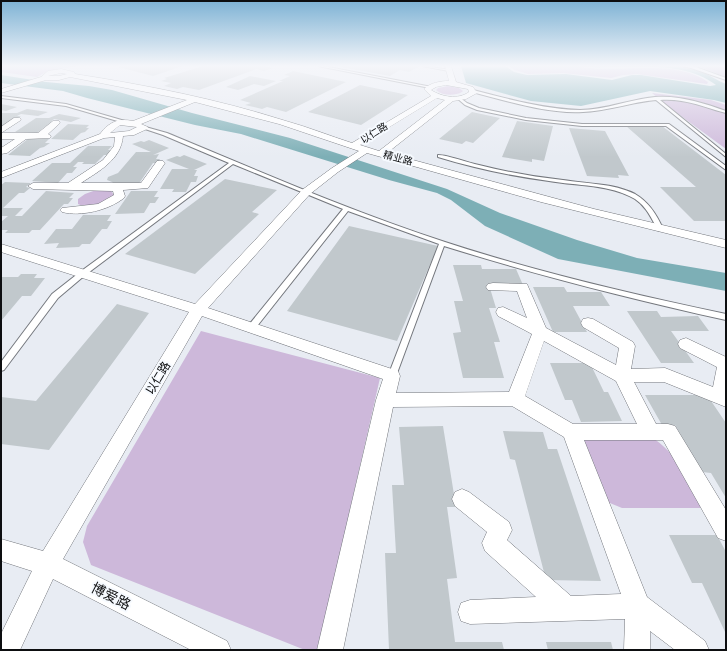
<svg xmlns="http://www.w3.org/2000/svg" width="727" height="651" font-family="'Asap Condensed','Noto Sans SC',sans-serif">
	<rect width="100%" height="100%" fill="#e8ecf3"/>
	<!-- green -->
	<path fill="#cdb8da" d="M 1,66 L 78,66 L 48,71 L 37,77 L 1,72 Z
		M 509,66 C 528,66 547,65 565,66 C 576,66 588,68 599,69 C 632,70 679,61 708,82 L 707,84 L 637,74 L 623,75 L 611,78 L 563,73 L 528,74 L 515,70 Z
		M 448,86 L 459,88 L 463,91 L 462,92 C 455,96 443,96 436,90 L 438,88 Z
		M 652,93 L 711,100 L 726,105 L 726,149 L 666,105 Z
		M 96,190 L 111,191 L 114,195 C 109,205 88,209 78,204 L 78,199 L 85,194 Z
		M 201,331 L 380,378 L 318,650 L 305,650 L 91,565 L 83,542 L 87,526 Z
		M 650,436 C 678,454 687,477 703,505 L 700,508 L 622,508 L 600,499 L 568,437 Z"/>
	<!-- forest -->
	<path fill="#b8a4c6" d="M 697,66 L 726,66 L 726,77 L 700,67 Z"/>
	<!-- water -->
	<path fill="#7dafb6" d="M 461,66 L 505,66 L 514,72 L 527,75 L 566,74 L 612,80 L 632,75 L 641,75 L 710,86 L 716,85 C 679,56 616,71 573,66 C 611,66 669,60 704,73 C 711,76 718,81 726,84 L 726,103 L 714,100 L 650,91 L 581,106 L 531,101 L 466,83 Z
		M 1,75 L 46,82 L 89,86 L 112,90 L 192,113 L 290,138 L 447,189 L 500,213 L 577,240 L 637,258 L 726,273 L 726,291 L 558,259 L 485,226 L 451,200 L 437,193 L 389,180 L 241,134 L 195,125 L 87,98 L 63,91 L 1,83 Z"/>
	<!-- building -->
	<path fill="#c1c8cc" d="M 123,66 L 183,66 L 153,76 L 118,67 Z
		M 203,66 L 264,66 L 273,68 L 264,71 L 257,69 L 199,90 L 183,87 L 177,89 L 164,86 L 171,83 L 161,81 L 167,79 L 164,78 Z
		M 343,66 L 420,66 L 409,72 L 400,70 L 390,76 L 340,67 Z
		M 293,71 L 346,82 L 286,112 L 267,107 L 262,109 L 245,105 L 251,103 L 240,100 L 283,81 L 279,81 L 290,76 L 284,75 Z
		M 250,76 L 276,81 L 264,86 L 254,84 L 238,90 L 226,87 Z
		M 360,85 L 408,95 L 361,125 L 308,112 Z
		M 1,104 L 17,107 L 6,111 L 1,110 Z
		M 27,109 L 48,112 L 38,116 L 21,114 L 17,116 L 21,116 L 1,128 L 1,113 L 17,113 Z
		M 472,112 L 500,118 L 473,143 L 466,141 L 462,144 L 439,139 Z
		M 59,114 L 81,118 L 71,122 L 54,119 L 51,122 L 54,122 L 50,126 L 46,126 L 37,133 L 15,132 L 36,118 L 49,118 Z
		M 517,121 L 553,126 L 544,161 L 532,159 L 532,162 L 502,157 Z
		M 68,124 L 89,125 L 86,128 L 89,128 L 85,132 L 81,133 L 73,140 L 51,139 Z
		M 626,126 L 662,126 L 726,175 L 726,221 L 694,221 L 660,187 L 696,187 Z
		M 569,128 L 605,131 L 629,176 L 618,175 L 619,178 L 587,176 Z
		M 29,138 L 49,139 L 45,143 L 50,143 L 44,147 L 40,148 L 30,156 L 8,155 Z
		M 149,140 L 169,148 L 153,155 L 159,154 L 156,159 L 160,159 L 157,163 L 153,163 L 138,185 L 114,184 L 112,182 L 107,180 L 108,177 L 118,173 L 136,152 L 151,152 L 132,144 L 141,141 L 144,142 Z
		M 88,146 L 112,146 L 108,150 L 112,150 L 107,155 L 104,155 L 95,164 L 82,164 L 84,162 L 78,162 L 73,167 L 77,167 L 72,173 L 67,173 L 58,183 L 32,181 L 52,163 L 70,163 Z
		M 184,155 L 207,164 L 194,170 L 197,170 L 194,176 L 198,176 L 196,182 L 191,182 L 186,192 L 172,192 L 174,189 L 160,189 L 172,169 L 189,169 L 166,160 L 177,156 L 180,157 Z
		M 225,179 L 277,190 L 252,212 L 259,214 L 195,274 L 125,254 Z
		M 5,182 L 31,183 L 26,187 L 30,188 L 24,193 L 19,193 L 3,208 L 23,208 L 15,216 L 22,216 L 46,191 L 74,193 L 69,198 L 73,198 L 68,204 L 64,204 L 40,230 L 32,230 L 29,233 L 5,233 L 8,230 L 1,230 L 1,222 L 8,216 L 1,216 L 1,185 Z
		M 131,191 L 158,191 L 154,197 L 159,197 L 155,203 L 150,203 L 144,213 L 115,214 Z
		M 83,215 L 111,215 L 107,221 L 112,221 L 107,229 L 102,229 L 90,244 L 82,244 L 79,247 L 56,248 L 59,243 L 44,244 L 56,229 L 72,229 Z
		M 349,226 L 438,246 L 397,341 L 287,311 Z
		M 453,265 L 481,265 L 482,269 L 516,269 L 523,285 L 489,285 L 496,308 L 489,308 L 500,342 L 494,342 L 504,378 L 463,378 L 453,333 L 461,332 L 454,301 L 463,301 Z
		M 21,274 L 37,274 L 34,278 L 45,278 L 31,296 L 22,296 L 1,321 L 1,277 L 18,277 Z
		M 533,287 L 564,287 L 567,292 L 601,292 L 610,306 L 573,306 L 587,332 L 553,332 Z
		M 117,304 L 149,313 L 49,450 L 1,444 L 1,397 L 36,401 Z
		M 627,311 L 657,311 L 661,317 L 698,316 L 709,331 L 671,331 L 694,363 L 661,363 Z
		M 550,363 L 590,363 L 604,392 L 608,392 L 622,421 L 581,422 L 572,400 L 565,400 Z
		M 645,395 L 707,395 L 726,423 L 726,498 L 711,473 L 702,472 L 675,425 L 662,425 Z
		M 443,426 L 456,507 L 447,507 L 457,578 L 447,579 L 455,642 L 502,642 L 504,650 L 389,650 L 385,553 L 396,553 L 392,485 L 404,485 L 399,427 Z
		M 503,431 L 543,432 L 548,449 L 557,449 L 601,581 L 546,580 L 515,460 L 510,459 Z
		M 669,535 L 717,535 L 726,552 L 726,634 L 702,583 L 692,583 Z
		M 546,642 L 611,642 L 613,650 L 548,650 Z"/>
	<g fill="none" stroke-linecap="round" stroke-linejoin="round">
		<!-- service casing -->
		<g stroke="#74777d" stroke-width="2">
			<path id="service" d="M 318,66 L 323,66 L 432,87 L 430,88 Z
				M 422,66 L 451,70 L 449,71 Z
				M 681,66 L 693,66 L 726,78 L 726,80 L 691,68 Z
				M 473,90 C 508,99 544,109 580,110 C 606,110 630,99 655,97 C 679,95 704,103 726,111 L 726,113 C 704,107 683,98 660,100 L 726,154 L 726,157 L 656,100 C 632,102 608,111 583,112 C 546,114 507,101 472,92 Z
				M 1,96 L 66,104 L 125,121 L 121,122 L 66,106 L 1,98 Z
				M 459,97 L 467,103 L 479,108 L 526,118 L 582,124 L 669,124 L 726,166 L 726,170 L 666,126 L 582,126 L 526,120 L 477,110 L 465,105 L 458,99 Z
				M 142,126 L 167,133 C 259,171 350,211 445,242 C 537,272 631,294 726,314 L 726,320 C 631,299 537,275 444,246 L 396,376 L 395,378 L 392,380 L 389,378 L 388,376 L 439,244 L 348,211 L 254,330 L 248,330 L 247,328 L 248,326 L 343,209 L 233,164 L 84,276 L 58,298 L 4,370 L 1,371 L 1,362 L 52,294 L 80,272 L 229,163 L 163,135 L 142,128 Z
				M 438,155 C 448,155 469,163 479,165 C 507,172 535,177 563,180 C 587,184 613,183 635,194 C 649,202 657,215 663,229 L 660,231 L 658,230 C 651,218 647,207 635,199 C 610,184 576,186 549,181 C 511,176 474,168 438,157 Z"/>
		</g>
		<!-- minor casing -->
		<g stroke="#74777d" stroke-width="1">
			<path id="minor" d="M 445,66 L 451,66 L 456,82 L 473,87 L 477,93 L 466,99 L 453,101 L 387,153 L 594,209 L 726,240 L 726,248 L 541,202 L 367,153 L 338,172 L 310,194 L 208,308 L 398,371 L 400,376 L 396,393 L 509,392 L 532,334 L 498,316 L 496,312 L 498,308 L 503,307 L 527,318 L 517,291 L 488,290 L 486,287 L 488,284 L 493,283 L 527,284 L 546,328 L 616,365 L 619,348 L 583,327 L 581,323 L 583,319 L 588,318 L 593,319 L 633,342 L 635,346 L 631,369 L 665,368 L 713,387 L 717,367 L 680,348 L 678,344 L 680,340 L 686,338 L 726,357 L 726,407 L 664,382 L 634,382 L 656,424 L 668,424 L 675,426 L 726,510 L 726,541 L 718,538 L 663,440 L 584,440 L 647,597 L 705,641 L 709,650 L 675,650 L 650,631 L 650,650 L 624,650 L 625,619 L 470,624 L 461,621 L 458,612 L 461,603 L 470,600 L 536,597 L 485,551 L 482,543 L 487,532 L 455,506 L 452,499 L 455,492 L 462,489 L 469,492 L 509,522 L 512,530 L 507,540 L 571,596 L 621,594 L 564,437 L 512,406 L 393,407 L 343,650 L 317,650 L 376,400 L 383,379 L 202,316 L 63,559 L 227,641 L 231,650 L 191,650 L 53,579 L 20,650 L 1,650 L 1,634 L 32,571 L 1,561 L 1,539 L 43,551 L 189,312 L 1,252 L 1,244 L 195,304 L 302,190 L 332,168 L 359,151 L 279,124 L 195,102 L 141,124 L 148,127 L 147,129 L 134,135 L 123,136 C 121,160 99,171 81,183 L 141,183 L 157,161 L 163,161 L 165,163 L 148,188 L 123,190 L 125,196 L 124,198 C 109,210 81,217 62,212 L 60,210 L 62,208 L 98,204 L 114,195 L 113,191 L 33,189 L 28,186 L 33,183 L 68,183 L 103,160 L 114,146 L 115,137 L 104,138 L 1,178 L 1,172 L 100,134 C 109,122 118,118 133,121 L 187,100 L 70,77 L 59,80 L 46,80 L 1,93 L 1,89 L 41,77 L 48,71 L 61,69 L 74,72 L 75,74 C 146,85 217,99 286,121 C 308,127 330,136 352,143 L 431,96 L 424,89 C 430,83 440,81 449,81 ZM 61,73 L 67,74 L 59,76 L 48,76 ZM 446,85 L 468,89 L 469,92 C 458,100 442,97 431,90 L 436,87 ZM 437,98 L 445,100 L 379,151 L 360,145 ZM 120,125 L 137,127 L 129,131 L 110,133 ZM 544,341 L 616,381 L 637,424 L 573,424 L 525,396 Z
				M 14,118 L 20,118 L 21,120 L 1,133 L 38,133 L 53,121 L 59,121 L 60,123 L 48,134 L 51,136 L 50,138 L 26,139 L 7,153 L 1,154 L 1,148 L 15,139 L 1,139 L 1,127 Z"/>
		</g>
		<!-- service -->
		<use href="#service" fill="#fff" fill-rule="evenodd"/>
		<!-- minor -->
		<use href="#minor" fill="#fff" fill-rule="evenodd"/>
	</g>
	<!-- sky -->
	<linearGradient id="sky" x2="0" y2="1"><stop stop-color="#7db2d4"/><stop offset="0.42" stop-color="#f5f6fa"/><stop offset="1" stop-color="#f5f6fa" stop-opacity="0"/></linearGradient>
	<rect width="727" height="157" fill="url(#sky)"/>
	<g text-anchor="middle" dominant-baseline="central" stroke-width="4" stroke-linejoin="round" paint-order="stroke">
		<!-- far-street labels -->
		<g font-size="10" fill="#0d0e10" stroke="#f6faff">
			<text transform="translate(374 133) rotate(-32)">以仁路</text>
			<text transform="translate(398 158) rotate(15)">精业路</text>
		</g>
		<!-- street labels -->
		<g font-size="12" fill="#0d0e10" stroke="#f6faff">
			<text transform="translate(158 378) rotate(-59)">以仁路</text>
		</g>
		<!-- near-street labels -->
		<g font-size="14" fill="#0d0e10" stroke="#f6faff">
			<text transform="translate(111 596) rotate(27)">博爱路</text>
		</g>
	</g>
	<!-- border -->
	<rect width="727" height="651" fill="none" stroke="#0d0e10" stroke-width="4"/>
</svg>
